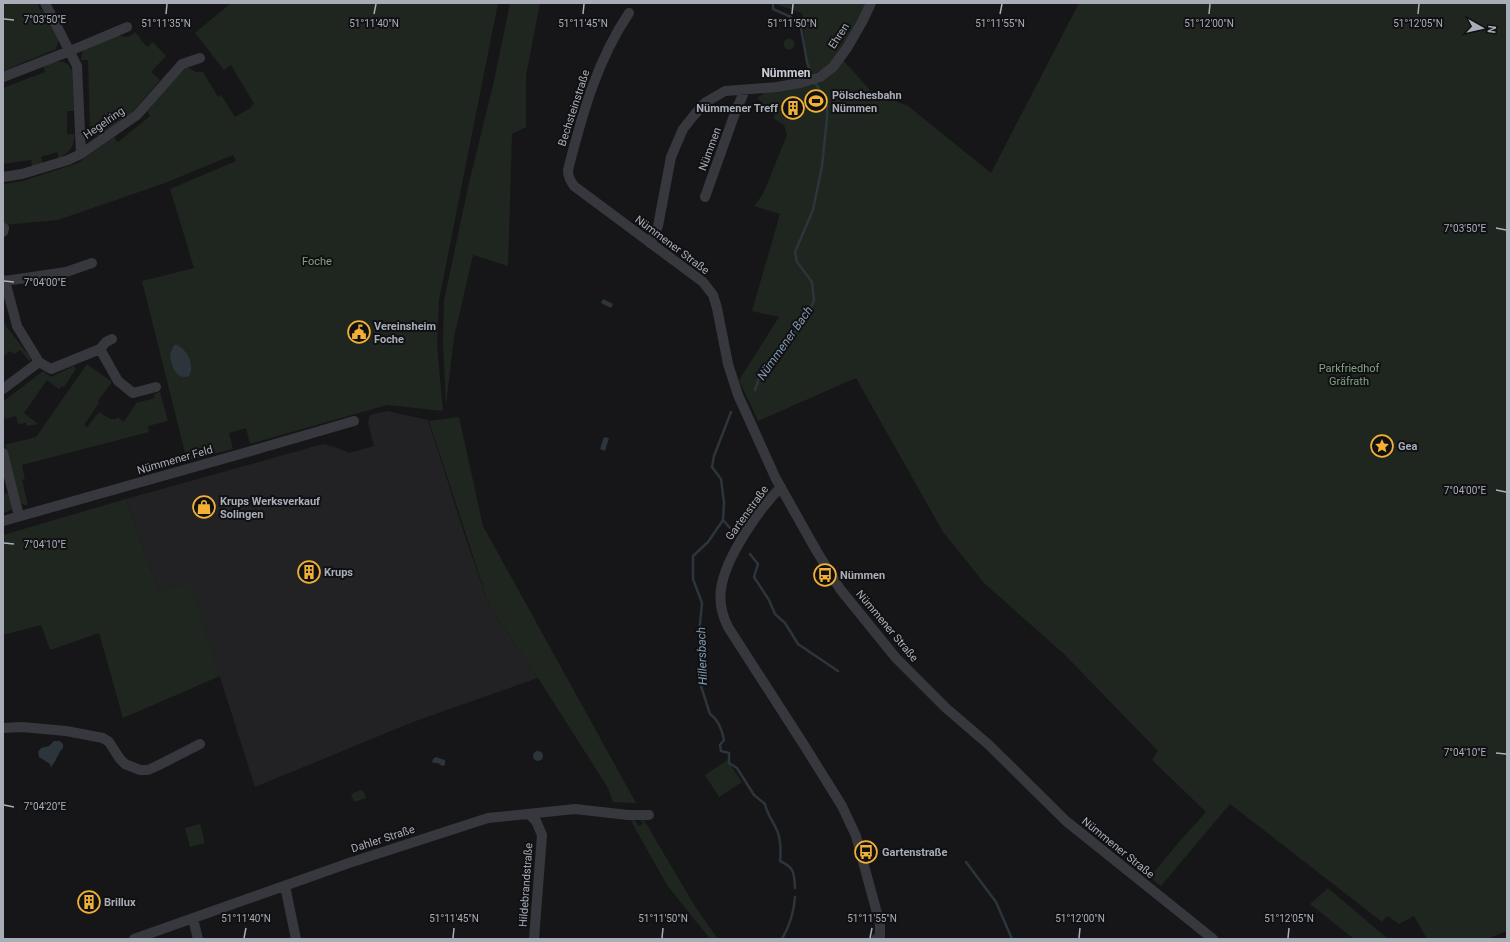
<svg xmlns="http://www.w3.org/2000/svg" width="1510" height="942" font-family="Roboto,sans-serif">
	<rect width="100%" height="100%" fill="#161618"/>
	<!-- built -->
	<path fill="#222225" d="M 387,411 L 428,420 L 466,539 L 489,605 L 538,678 L 413,722 L 255,787 L 190,583 L 159,592 L 126,499 L 323,444 L 338,448 L 349,453 L 374,446 L 368,423 L 370,415 Z"/>
	<!-- green -->
	<path fill="#1e261f" d="M 3,3 L 37,3 L 40,10 L 42,10 L 59,40 L 56,49 L 3,71 Z
		M 231,3 L 498,3 L 439,300 L 437,345 L 443,411 L 387,405 L 250,444 L 246,428 L 229,433 L 233,449 L 187,461 L 142,281 L 194,268 L 170,189 L 236,161 L 233,155 L 165,183 L 58,220 L 3,225 L 3,184 L 23,181 L 78,163 L 114,137 L 118,142 L 150,116 L 147,111 L 184,68 L 188,67 L 195,72 L 203,72 L 218,97 L 221,95 L 235,117 L 252,107 L 251,106 L 254,104 L 231,65 L 224,70 L 195,33 Z
		M 510,3 L 540,3 L 526,76 L 526,127 L 512,134 L 508,266 L 473,255 L 454,337 L 446,405 L 443,344 L 444,301 L 468,187 L 494,81 Z
		M 772,3 L 866,3 C 855,29 838,69 808,75 L 802,13 Z
		M 1079,3 L 1507,3 L 1507,931 L 1487,939 L 1427,939 L 1414,916 L 1399,924 L 1387,916 L 1382,922 L 1230,804 L 1161,886 L 1150,877 L 1179,842 L 1206,812 L 1152,760 L 1158,751 L 1064,654 L 985,584 L 943,532 L 856,378 L 758,421 L 739,380 L 779,317 L 752,311 L 780,214 L 754,206 L 763,194 L 787,135 L 784,125 L 773,118 L 775,115 L 757,98 L 766,92 L 797,87 L 843,60 L 871,91 L 908,106 L 991,173 Z
		M 135,32 L 147,47 L 153,42 L 166,56 L 151,72 L 160,80 L 130,115 L 99,136 L 89,137 L 84,134 L 84,128 L 90,128 L 88,60 L 81,60 L 82,53 L 85,50 L 118,34 C 124,38 130,38 135,32 Z
		M783.5 44a5.5 5.5 0 1 1 11 0a5.5 5.5 0 1 1-11 0Z
		M 57,62 C 64,61 70,64 72,71 L 74,111 L 67,111 L 67,134 L 75,134 C 73,147 71,152 59,158 L 57,152 L 41,157 L 43,163 L 32,167 L 31,160 L 3,164 L 3,88 L 45,72 L 43,65 Z
		M 3,324 L 6,324 L 6,326 L 30,357 L 30,362 L 20,350 L 14,354 L 10,351 L 3,357 Z
		M 87,364 L 112,382 L 98,401 L 99,403 L 84,425 L 87,427 L 99,412 L 110,419 L 116,419 L 117,417 L 124,422 L 136,403 L 155,398 L 154,394 L 160,392 L 168,421 L 148,426 L 149,432 L 22,465 L 25,479 L 22,480 L 28,505 L 24,505 L 21,503 L 5,445 L 36,437 Z
		M 74,366 L 76,369 L 64,387 L 62,386 L 59,389 L 47,380 L 24,413 L 38,424 L 27,426 L 26,423 L 18,424 L 16,416 L 5,419 L 3,411 L 3,399 L 5,400 L 43,371 L 51,377 Z
		M 459,417 L 483,526 L 636,803 L 613,802 L 608,788 L 538,678 L 489,605 L 429,421 Z
		M 9,493 L 13,505 L 11,510 L 4,513 L 3,494 Z
		M 126,499 L 159,592 L 190,582 L 220,676 L 123,718 L 99,633 L 50,650 L 41,625 L 3,635 L 3,535 Z
		M 727,760 L 742,782 L 719,797 L 705,775 Z
		M 361,790 L 364,792 L 366,798 L 354,802 L 351,794 Z
		M 635,820 L 638,826 L 643,824 L 641,821 L 644,820 L 696,908 L 718,939 L 710,939 L 667,885 L 631,821 Z
		M 200,824 L 205,843 L 190,847 L 185,828 Z
		M 1328,888 L 1388,939 L 1354,939 L 1310,904 Z"/>
	<!-- water -->
	<path fill="#2c353c" d="M 603,299 L 613,304 L 611,308 L 601,303 Z
		M 174,345 L 177,345 C 188,350 195,366 189,376 C 175,381 171,364 170,354 Z
		M 604,437 L 609,438 L 605,451 L 600,449 Z
		M 54,741 L 60,741 L 63,744 L 63,748 C 59,752 59,754 56,759 C 55,763 52,764 51,768 L 50,764 L 39,757 L 38,752 L 41,748 L 49,746 Z
		M533 756a5 5 0 1 1 10 0a5 5 0 1 1-10 0Z
		M 436,757 L 445,760 L 445,765 L 442,766 L 438,763 L 434,763 L 432,762 L 433,759 Z"/>
	<g fill="none" stroke-linecap="round" stroke-linejoin="round">
		<!-- stream -->
		<path stroke="#2c353c" stroke-width="2.5" d="M 773,3 L 773,9 L 791,17
			M 800,22 L 807,62 L 812,77
			M 755,390 L 759,378 L 767,371 L 806,316 L 814,301 L 812,282 L 797,262 L 795,252 L 813,210 L 822,166 L 827,118 L 827,106 L 824,97 L 814,81
			M 723,520 L 708,542 L 693,556 L 693,579 L 702,603 L 699,634 L 701,654 L 700,683 L 710,714 C 719,720 722,730 724,740 L 720,745 L 721,751 L 729,753 L 729,763 L 737,768 L 754,795 L 765,804 C 767,815 774,822 778,833 C 781,842 781,851 780,861 C 795,868 794,873 795,888
			M 730,528 L 723,520 L 724,503 L 721,479 L 712,467 L 714,456 L 731,412
			M 750,554 L 758,564 L 754,577 L 769,600 L 775,614 L 785,623 L 798,644 L 838,671
			M 966,862 L 996,902 L 1012,939
			M 782,939 C 789,927 794,911 795,897"/>
		<!-- minor -->
		<path stroke="#37383d" stroke-width="10" d="M 45,3 L 77,66 L 81,154
			M 629,13 C 597,60 582,115 568,170 C 568,177 570,180 574,186 L 703,282 L 713,295 L 717,308 L 728,364 L 738,395 L 776,479 L 816,550 L 840,589 L 896,658 L 946,708 L 989,745 L 1066,821 L 1213,939
			M 3,77 L 70,51 L 127,27
			M 3,177 L 22,174 L 68,160 L 81,154 L 137,115 L 182,64 L 200,58
			M 705,197 L 735,113 L 745,90
			M 3,232 L 4,228
			M 650,243 L 658,226 L 671,157 L 683,129 L 695,114 L 706,102 L 725,91 L 777,87 L 800,83 L 820,77 L 833,67 L 847,48 L 862,22 L 871,3
			M 3,280 L 5,281 L 66,272 L 92,263
			M 5,281 L 17,326 L 39,362
			M 100,349 L 106,342 L 112,339
			M 3,389 L 39,362 L 51,369 L 100,349 L 118,381 L 133,393 L 156,387
			M 3,453 L 19,516
			M 781,487 C 759,509 725,558 721,589 C 719,603 722,615 728,627 L 804,745 L 842,806 L 856,836 L 880,924 L 880,936 L 876,939
			M 3,521 L 244,453 L 354,421
			M 3,728 L 22,727 L 66,731 L 103,738 L 109,742 L 120,759 L 125,764 L 140,770 L 148,770 L 157,766 L 200,744
			M 529,814 L 536,821 L 542,835 L 534,939
			M 285,886 L 296,939
			M 193,919 L 198,939
			M 134,939 L 349,863 L 488,818 L 575,809 L 628,815 L 649,815"/>
	</g>
	<!-- ticks -->
	<path fill="none" stroke="#a8adb8" stroke-width="1.5" d="M 166,14 L 167,4M 374,14 L 376,4M 583,14 L 584,4M 792,14 L 793,4M 1000,14 L 1002,4M 1209,14 L 1210,4M 1418,14 L 1419,4M 4,19 L 14,20M 1496,228 L 1506,230M 4,281 L 14,282M 1496,490 L 1506,492M 4,543 L 14,544M 1496,753 L 1506,754M 4,805 L 14,807M 244,938 L 246,928M 453,938 L 454,928M 662,938 L 663,928M 870,938 L 872,928M 1079,938 L 1080,928M 1288,938 L 1289,928"/>
	<!-- icons -->
	<defs>
		<g id="stadium-ring" transform="scale(1.15)"><circle r="9.5" fill="#111113" stroke="#f2b134" stroke-width="1.5"/><path d="M0-5a6.5 5 0 1 0 0 10a6.5 5 0 1 0 0-10ZM-3.5-1.8h7v3.6h-7Z" fill="#f2b134"/></g>
		<g id="building-ring" transform="scale(1.15)"><circle r="9.5" fill="#111113" stroke="#f2b134" stroke-width="1.5"/><path d="M-4-6H4V6H1V3H-1V6H-4ZM-2.5-4.3h1.7v1.8h-1.7ZM.8-4.3h1.7v1.8H.8ZM-2.5-1h1.7V.8h-1.7ZM.8-1h1.7V.8H.8Z" fill="#f2b134"/></g>
		<g id="civic-ring" transform="scale(1.15)"><circle r="9.5" fill="#111113" stroke="#f2b134" stroke-width="1.5"/><path d="M-.6-6.5H3V-4.5H.6V-3L4-1V1h2V6H-6V1h2V-1L-.6-3ZM-1.2 2.5V6h2.4V2.5Z" fill="#f2b134"/></g>
		<g id="sight-ring" transform="scale(1.15)"><circle r="9.5" fill="#111113" stroke="#f2b134" stroke-width="1.5"/><path d="M0-6L1.8-2.2L6-1.7L2.9 1.2L3.7 5.4L0 3.3L-3.7 5.4L-2.9 1.2L-6-1.7L-1.8-2.2Z" fill="#f2b134"/></g>
		<g id="shop-ring" transform="scale(1.15)"><circle r="9.5" fill="#111113" stroke="#f2b134" stroke-width="1.5"/><path d="M-5-2.5h2.3a2.7 3.5 0 0 1 5.4 0H5L5.5 6h-11ZM-1.5-2.5h3a1.5 2.3 0 0 0-3 0Z" fill="#f2b134"/></g>
		<g id="bus-ring" transform="scale(1.15)"><circle r="9.5" fill="#111113" stroke="#f2b134" stroke-width="1.5"/><path d="M-5-6H5V4H4V6H2V4H-2V6H-4V4H-5ZM-3.5-4V0h7V-4ZM-3.5 1.2v1.5H-2V1.2ZM2 1.2v1.5H3.5V1.2Z" fill="#f2b134"/></g>
	</defs>
	<g fill-rule="evenodd">
		<use href="#stadium-ring" x="816" y="101"/>
		<use href="#building-ring" x="793" y="108"/>
		<use href="#civic-ring" x="359" y="332"/>
		<use href="#sight-ring" x="1382" y="446"/>
		<use href="#shop-ring" x="204" y="507"/>
		<use href="#building-ring" x="309" y="572"/>
		<use href="#bus-ring" x="825" y="575"/>
		<use href="#bus-ring" x="866" y="852"/>
		<use href="#building-ring" x="89" y="902"/>
	</g>
	<g text-anchor="middle" dominant-baseline="central" stroke-width="4" stroke-linejoin="round" paint-order="stroke">
		<!-- street labels -->
		<g font-size="11" fill="#a8adb8" stroke="#111113">
			<text transform="translate(839 36) rotate(-57)">Ehren</text>
			<text transform="translate(574 108) rotate(-72)">Bechsteinstraße</text>
			<text transform="translate(104 123) rotate(-35)">Hegelring</text>
			<text transform="translate(710 149) rotate(-70)">Nümmen</text>
			<text transform="translate(672 245) rotate(37)">Nümmener Straße</text>
			<text transform="translate(175 460) rotate(-16)">Nümmener Feld</text>
			<text transform="translate(747 513) rotate(-54)">Gartenstraße</text>
			<text transform="translate(887 626) rotate(50)">Nümmener Straße</text>
			<text transform="translate(383 839) rotate(-18)">Dahler Straße</text>
			<text transform="translate(1118 848) rotate(39)">Nümmener Straße</text>
			<text transform="translate(526 885) rotate(-86)">Hildebrandstraße</text>
		</g>
		<!-- poi labels -->
		<g font-size="11" font-weight="bold" fill="#a8adb8" stroke="#111113" text-anchor="start">
			<text x="832" y="95">Pölschesbahn<tspan x="832" dy="13">Nümmen</tspan></text>
			<text x="778" y="108" text-anchor="end">Nümmener Treff</text>
			<text x="374" y="326">Vereinsheim<tspan x="374" dy="13">Foche</tspan></text>
			<text x="1398" y="446">Gea</text>
			<text x="220" y="501">Krups Werksverkauf<tspan x="220" dy="13">Solingen</tspan></text>
			<text x="324" y="572">Krups</text>
			<text x="840" y="575">Nümmen</text>
			<text x="882" y="852">Gartenstraße</text>
			<text x="104" y="902">Brillux</text>
		</g>
		<!-- park labels -->
		<g font-size="11" fill="#7fa381" stroke="#111113">
			<text x="317" y="261">Foche</text>
			<text x="1349" y="368">Parkfriedhof<tspan x="1349" dy="13">Gräfrath</tspan></text>
		</g>
		<!-- neighbourhood labels -->
		<g font-size="12" font-weight="bold" fill="#c9ccd4" stroke="#111113">
			<text x="786" y="73">Nümmen</text>
		</g>
		<!-- water labels -->
		<g font-size="12" font-style="italic" fill="#7f9bb3" stroke="#111113">
			<text transform="translate(785 343) rotate(-55)">Nümmener Bach</text>
			<text transform="translate(702 656) rotate(-92)">Hillersbach</text>
		</g>
	</g>
	<g font-size="10" text-anchor="middle" fill="#a8adb8" stroke="#111113" stroke-width="4" stroke-linejoin="round" paint-order="stroke">
		<text x="45" y="23">7°03'50"E</text>
		<text x="166" y="27">51°11'35"N</text>
		<text x="374" y="27">51°11'40"N</text>
		<text x="583" y="27">51°11'45"N</text>
		<text x="792" y="27">51°11'50"N</text>
		<text x="1000" y="27">51°11'55"N</text>
		<text x="1209" y="27">51°12'00"N</text>
		<text x="1418" y="27">51°12'05"N</text>
		<text x="1465" y="232">7°03'50"E</text>
		<text x="45" y="286">7°04'00"E</text>
		<text x="1465" y="494">7°04'00"E</text>
		<text x="45" y="548">7°04'10"E</text>
		<text x="1465" y="756">7°04'10"E</text>
		<text x="45" y="810">7°04'20"E</text>
		<text x="246" y="922">51°11'40"N</text>
		<text x="454" y="922">51°11'45"N</text>
		<text x="663" y="922">51°11'50"N</text>
		<text x="872" y="922">51°11'55"N</text>
		<text x="1080" y="922">51°12'00"N</text>
		<text x="1289" y="922">51°12'05"N</text>
	</g>
	<!-- border -->
	<rect width="1510" height="942" fill="none" stroke="#a8adb8" stroke-width="8"/>
	<!-- north arrow -->
	<g transform="translate(1482 28) rotate(98)" stroke="#111113" stroke-width="3" paint-order="stroke">
	<path d="M0-3L7 15L0 10L-7 15Z" fill="#a8adb8"/>
	<text y="-6" font-size="11" font-weight="bold" text-anchor="middle" fill="#a8adb8">N</text>
	</g>
</svg>
